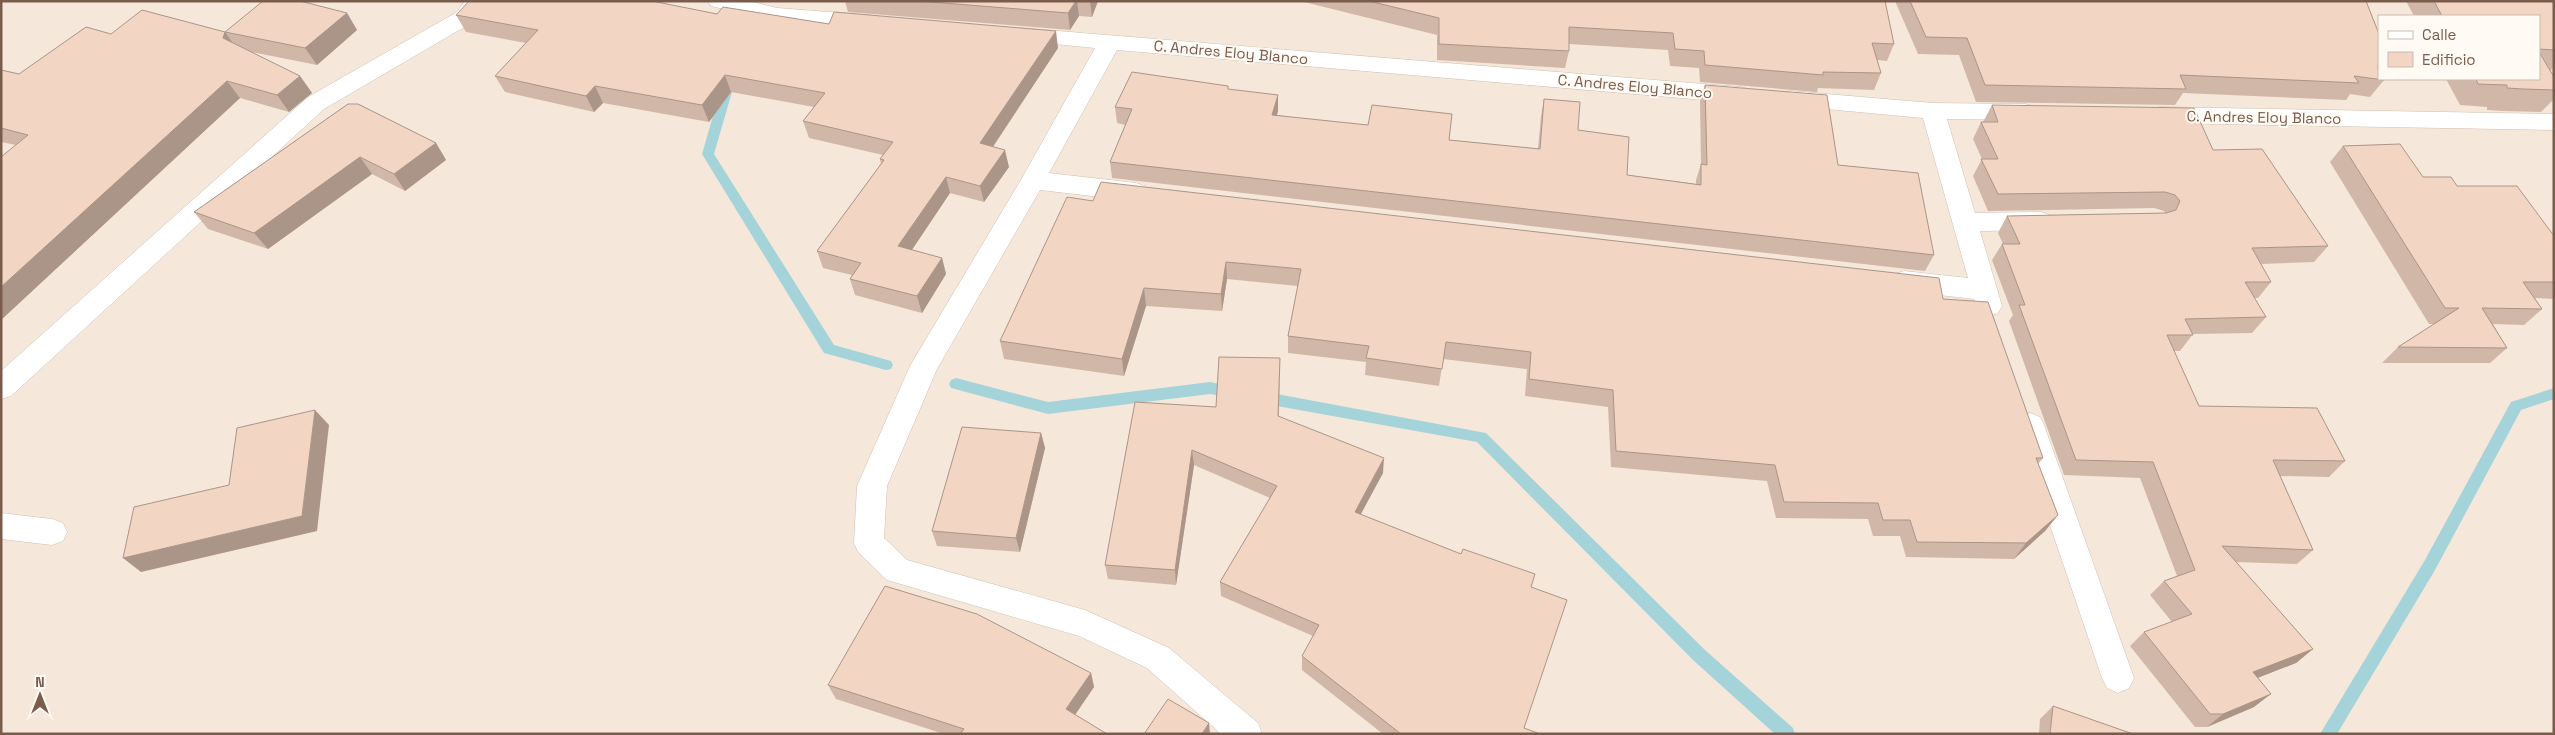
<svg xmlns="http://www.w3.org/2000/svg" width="2555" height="735" font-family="'Space Grotesk',sans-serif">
	<rect width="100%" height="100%" fill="#fdf6ec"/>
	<!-- residential -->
	<path fill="#f5e8da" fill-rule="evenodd" d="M 1,1 L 2554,1 L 2554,734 L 1,734 ZM 2379,16 L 2539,16 L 2539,79 L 2379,79 Z"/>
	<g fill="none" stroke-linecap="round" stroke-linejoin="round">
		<!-- stream -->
		<path fill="#a5d3da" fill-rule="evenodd" d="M 728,81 L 734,85 L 714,154 L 834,345 L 891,361 L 893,365 L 891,369 L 886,370 L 824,353 L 702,154 L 722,85 Z
			M 956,378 L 1048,402 L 1210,382 L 1240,388 L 1242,392 L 1240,396 L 1235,398 L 1210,394 L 1048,414 L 951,388 L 949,384 L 951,380 Z
			M 2554,388 L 2554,399 L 2521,410 L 2435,570 L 2337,734 L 2320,734 L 2425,560 L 2511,402 Z
			M 1261,391 L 1486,433 L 1705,650 L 1793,728 L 1795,734 L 1775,734 L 1693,660 L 1477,442 L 1261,403 L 1256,401 L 1254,397 L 1256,393 Z"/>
		<!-- minor casing -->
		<g stroke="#d1beb0" stroke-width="1">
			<path id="minor" d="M 465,1 L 488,1 L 473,22 L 324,109 L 11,396 L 1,399 L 1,371 L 308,97 L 457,12 Z
				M 708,1 L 749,1 L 777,8 L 868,15 L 876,17 L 879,22 L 876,27 L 868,29 L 777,22 L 711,6 Z
				M 1021,28 L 1740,87 L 1748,89 L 1752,95 L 1748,101 L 1740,103 L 1117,50 L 1049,173 L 1136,183 L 1145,186 L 1148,192 L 1145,198 L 1136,201 L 1040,190 L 937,369 L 887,486 L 884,538 L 907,560 L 1085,610 L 1169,648 L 1258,723 L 1262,734 L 1221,734 L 1147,668 L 1079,636 L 887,580 L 858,552 L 854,543 L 857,486 L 910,366 L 1022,178 L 1095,48 L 1013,40 L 1010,35 L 1013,30 Z
				M 1791,91 L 1933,103 L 2025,104 L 2033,106 L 2037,112 L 2033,118 L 2025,120 L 1947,119 L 1975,213 L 2041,212 L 2050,215 L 2054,221 L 2050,227 L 2041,230 L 1980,231 L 2002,306 L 1998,313 L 1989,316 L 1980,313 L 1974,299 L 1904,291 L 1895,288 L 1891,281 L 1895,274 L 1904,271 L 1968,278 L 1923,118 L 1783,105 L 1779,99 L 1783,93 Z
				M 2160,107 L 2554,114 L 2554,130 L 2160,123 L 2152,121 L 2148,115 L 2152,109 Z
				M 2030,413 L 2040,417 L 2044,425 L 2134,678 L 2129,688 L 2118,693 L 2107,688 L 2102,678 L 2016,425 L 2020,417 Z
				M 1,513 L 52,519 L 63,523 L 67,532 L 63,541 L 52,545 L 1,539 Z"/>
		</g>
		<!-- minor -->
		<use href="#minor" fill="#fff" fill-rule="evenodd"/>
	</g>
	<!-- wall -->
	<path fill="#d1b7a8" d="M 845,1 L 1098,1 L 1092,17 L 1079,16 L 1070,30 L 848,12 Z
		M 1300,1 L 1885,1 L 1894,44 L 1887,61 L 1877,60 L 1881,73 L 1874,90 L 1818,88 L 1817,92 L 1700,82 L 1699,68 L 1670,66 L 1668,50 L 1569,44 L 1569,51 L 1565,68 L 1437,60 L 1437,35 Z
		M 1895,1 L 2366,1 L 2379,34 L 2379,79 L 2384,80 L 2370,97 L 2350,94 L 2346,100 L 2183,93 L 2175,105 L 1976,102 L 1959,55 L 1918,54 Z
		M 2406,1 L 2554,1 L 2554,67 L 2550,71 L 2554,77 L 2554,99 L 2541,112 L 2503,111 L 2487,110 L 2487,107 L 2460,105 L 2446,79 L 2539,79 L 2539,16 L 2414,16 Z
		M 347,13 L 357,30 L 317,65 L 251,52 L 300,76 L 312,93 L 289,112 L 240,98 L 1,320 L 1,157 L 16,145 L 1,142 L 1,70 L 19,74 L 111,34 L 225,32 Z
		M 717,14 L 829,24 L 1058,48 L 993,147 L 1009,167 L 984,202 L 950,193 L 912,250 L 942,258 L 946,274 L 922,313 L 855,295 L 850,279 L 852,275 L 823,268 L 817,251 L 881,164 L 880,159 L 883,155 L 809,138 L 803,121 L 814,107 L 731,92 L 709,122 L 603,103 L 594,112 L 505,92 L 495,76 L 526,43 L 466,32 L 456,15 Z
		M 1705,85 L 1838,165 L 1934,255 L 1925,271 L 1112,178 L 1110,162 L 1125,125 L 1117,123 L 1115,107 L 1228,89 L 1278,111 L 1277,115 L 1449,140 L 1538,149 L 1541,116 L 1544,99 L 1627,175 L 1696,184 L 1696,180 L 1701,164 L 1700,101 Z
		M 348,104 L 436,143 L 446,160 L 405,191 L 372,174 L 268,249 L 208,229 L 194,212 Z
		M 1992,105 L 2213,150 L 2328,246 L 2314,262 L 2261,264 L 2271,282 L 2258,298 L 2254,298 L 2266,317 L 2252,333 L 2193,334 L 2180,351 L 2174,351 L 2199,406 L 2345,461 L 2329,477 L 2280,476 L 2313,550 L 2297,564 L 2236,562 L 2313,649 L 2296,663 L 2257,678 L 2254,707 L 2207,727 L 2195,727 L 2130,646 L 2144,632 L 2172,622 L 2150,595 L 2164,581 L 2177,576 L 2140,478 L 2064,475 L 2009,321 L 2013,315 L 1992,260 L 2002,244 L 2003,244 L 1998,233 L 2007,216 L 2165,213 L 2164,211 L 2154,208 L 1988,211 L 1973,176 L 1982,159 L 1973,139 L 1981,122 L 1984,122 L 1983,122 Z
		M 2343,146 L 2423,177 L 2457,186 L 2554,236 L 2554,299 L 2535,298 L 2542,309 L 2524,325 L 2493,324 L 2507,348 L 2490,363 L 2382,363 L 2398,347 L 2434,324 L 2429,324 L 2330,162 Z
		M 1093,201 L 1943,299 L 2043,458 L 2038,464 L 2058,515 L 2045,531 L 2014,559 L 1906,557 L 1900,536 L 1873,536 L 1868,519 L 1776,518 L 1767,481 L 1611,467 L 1608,407 L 1525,396 L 1527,369 L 1443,359 L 1439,386 L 1365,375 L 1366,362 L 1288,353 L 1288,336 L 1298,286 L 1227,279 L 1222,311 L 1146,306 L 1124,376 L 1004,359 L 1000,341 Z
		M 1280,358 L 1279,416 L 1383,473 L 1360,514 L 1531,587 L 1524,728 L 1540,734 L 1383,734 L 1302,670 L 1302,656 L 1313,636 L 1221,596 L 1220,582 L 1270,498 L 1194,465 L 1176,585 L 1108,579 L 1105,565 L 1216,407 Z
		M 1041,433 L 1045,448 L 1020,552 L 937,546 L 932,531 Z
		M 1091,673 L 1094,687 L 1075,715 L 1107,734 L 944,734 L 836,699 L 828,685 Z
		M 2053,706 L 2133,734 L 2039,734 L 2040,719 Z"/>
	<!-- shaded-wall -->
	<path fill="#aa9588" d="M 1076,1 L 1077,1 L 1079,16 L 1070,30 L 1068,13 Z
		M 1090,1 L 1098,1 L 1092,17 Z
		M 347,13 L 357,30 L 317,65 L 305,48 Z
		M 1056,31 L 1058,48 L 984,160 L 980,143 Z
		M 225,32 L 237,49 L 223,38 Z
		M 725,75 L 731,92 L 709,122 L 702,105 Z
		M 300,76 L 312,93 L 289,112 L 277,95 Z
		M 227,81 L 240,98 L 1,320 L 1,287 Z
		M 595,86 L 603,103 L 594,112 L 586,96 Z
		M 1278,95 L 1278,111 L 1272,131 L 1272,115 Z
		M 436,143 L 446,160 L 405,191 L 394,174 Z
		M 1005,150 L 1009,167 L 984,202 L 980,186 Z
		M 360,157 L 372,174 L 268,249 L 254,233 Z
		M 946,177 L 950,193 L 903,263 L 898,246 Z
		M 942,258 L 946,274 L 922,313 L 917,296 Z
		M 1226,262 L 1227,279 L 1222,311 L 1221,294 Z
		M 1144,288 L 1146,306 L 1124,376 L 1122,359 Z
		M 315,410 L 329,425 L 317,531 L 141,572 L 123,558 L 302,516 Z
		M 1041,433 L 1045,448 L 1020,552 L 1016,538 Z
		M 1192,450 L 1194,465 L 1176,585 L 1175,570 Z
		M 1384,458 L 1383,473 L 1354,527 L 1355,512 Z
		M 2058,515 L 2045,531 L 2014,559 L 2026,543 Z
		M 2313,649 L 2296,663 L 2237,686 L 2253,672 Z
		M 1091,673 L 1094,687 L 1070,722 L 1066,709 Z
		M 2271,694 L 2254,707 L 2207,727 L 2223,714 Z
		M 1209,723 L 1210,734 L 1202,734 Z"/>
	<!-- building -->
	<path fill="#f3d5c3" stroke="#aa9588" d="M 263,1 L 300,1 L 347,13 L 305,48 L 225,32 Z
		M 469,1 L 652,1 L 717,14 L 723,7 L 829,24 L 834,12 L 1056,31 L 980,143 L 1005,150 L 980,186 L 946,177 L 898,246 L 942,258 L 917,296 L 850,279 L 861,263 L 817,251 L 884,160 L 880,159 L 893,142 L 803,121 L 825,93 L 725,75 L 702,105 L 595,86 L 586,96 L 495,76 L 538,30 L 456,15 Z
		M 919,1 L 1076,1 L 1068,13 Z
		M 1369,1 L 1885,1 L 1894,44 L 1872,43 L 1881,73 L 1823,72 L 1823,75 L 1705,65 L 1704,51 L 1675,49 L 1673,33 L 1569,27 L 1569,51 L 1439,44 L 1439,18 Z
		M 1910,1 L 2366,1 L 2379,34 L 2379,65 L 2378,65 L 2379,79 L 2383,79 L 2384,80 L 2354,76 L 2359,83 L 2180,75 L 2186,89 L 1985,85 L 1967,38 L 1926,37 Z
		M 2434,1 L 2554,1 L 2554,50 L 2539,49 L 2539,16 L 2442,16 Z
		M 142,10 L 225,32 L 223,38 L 300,76 L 277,95 L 227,81 L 1,287 L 1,157 L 28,135 L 1,128 L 1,70 L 19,74 L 86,27 L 111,34 Z
		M 2539,52 L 2554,77 L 2554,90 L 2523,89 L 2507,88 L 2507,85 L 2478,84 L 2476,79 L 2539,79 Z
		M 1132,72 L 1228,86 L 1228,89 L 1278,95 L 1272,115 L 1368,125 L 1372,105 L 1452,114 L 1449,140 L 1540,149 L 1544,99 L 1580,102 L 1578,130 L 1629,137 L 1627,175 L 1701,185 L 1701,164 L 1707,165 L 1705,85 L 1827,95 L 1838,165 L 1918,173 L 1934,255 L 1110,162 L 1132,109 L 1115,107 Z
		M 348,104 L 358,104 L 436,143 L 394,174 L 360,157 L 254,233 L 194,212 Z
		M 1992,105 L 2194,108 L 2213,150 L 2262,149 L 2328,246 L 2252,248 L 2271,282 L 2245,282 L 2266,317 L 2185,319 L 2193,335 L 2167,335 L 2199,406 L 2317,408 L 2345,461 L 2273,460 L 2313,550 L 2222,546 L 2313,649 L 2253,672 L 2271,694 L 2223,714 L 2210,714 L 2144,632 L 2192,614 L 2164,581 L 2195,570 L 2153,462 L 2076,460 L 2019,305 L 2025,305 L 2002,244 L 2020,244 L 2007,216 L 2166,213 L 2176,210 L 2180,201 L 2175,195 L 2165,192 L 1998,194 L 1981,159 L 1998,159 L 1981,122 L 1998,122 Z
		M 2400,144 L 2423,177 L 2451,177 L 2457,186 L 2517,186 L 2554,236 L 2554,282 L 2523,282 L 2542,309 L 2482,308 L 2507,348 L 2398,347 L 2459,308 L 2445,308 L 2343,146 Z
		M 1101,182 L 1939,278 L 1943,299 L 1988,302 L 2043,458 L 2036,458 L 2058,515 L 2026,543 L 1917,542 L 1910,520 L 1883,520 L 1878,503 L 1784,502 L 1775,465 L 1616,451 L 1613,390 L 1529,379 L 1531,352 L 1446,342 L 1442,369 L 1366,358 L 1369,346 L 1288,336 L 1301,269 L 1226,262 L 1221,294 L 1144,288 L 1122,359 L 1000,341 L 1067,197 L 1093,201 Z
		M 1219,357 L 1280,358 L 1278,416 L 1384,458 L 1355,512 L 1461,554 L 1463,549 L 1535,574 L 1531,587 L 1567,600 L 1524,728 L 1540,734 L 1401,734 L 1302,656 L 1319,625 L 1220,582 L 1277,486 L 1192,450 L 1175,570 L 1105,565 L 1135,402 L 1216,407 Z
		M 315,410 L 302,516 L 123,558 L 134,507 L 229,485 L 237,428 Z
		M 962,427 L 1041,433 L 1016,538 L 932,531 Z
		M 885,586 L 977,614 L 1091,673 L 1066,709 L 1107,734 L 960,734 L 964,729 L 828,685 Z
		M 1168,699 L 1209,723 L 1202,734 L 1144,734 Z
		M 2053,706 L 2133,734 L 2050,734 Z"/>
	<g text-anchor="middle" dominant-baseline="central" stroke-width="4" stroke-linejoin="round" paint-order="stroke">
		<!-- street labels -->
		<g font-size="15" fill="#7a5c4d" stroke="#fffaf3">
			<text transform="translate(1231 52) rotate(5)">C. Andres Eloy Blanco</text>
			<text transform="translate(1635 86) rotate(5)">C. Andres Eloy Blanco</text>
			<text transform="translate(2264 117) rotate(1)">C. Andres Eloy Blanco</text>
		</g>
	</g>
	<!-- border -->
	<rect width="2555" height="735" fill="none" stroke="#7a5c4d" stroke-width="5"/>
	<!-- legend -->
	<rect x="2378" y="15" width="162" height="65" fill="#fffaf3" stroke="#cabbb1"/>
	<rect x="2388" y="31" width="25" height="8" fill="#ffffff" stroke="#cabbb1"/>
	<text x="2422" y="40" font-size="15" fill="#7a5c4d">Calle</text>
	<rect x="2388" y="52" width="25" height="15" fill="#f3d5c3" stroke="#cabbb1"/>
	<text x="2422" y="65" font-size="15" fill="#7a5c4d">Edificio</text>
	<!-- north arrow -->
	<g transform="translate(40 695)" stroke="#fffaf3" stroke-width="4" paint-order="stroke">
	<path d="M0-4L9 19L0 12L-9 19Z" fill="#7a5c4d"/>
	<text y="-8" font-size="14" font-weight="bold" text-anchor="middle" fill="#7a5c4d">N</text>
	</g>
</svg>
